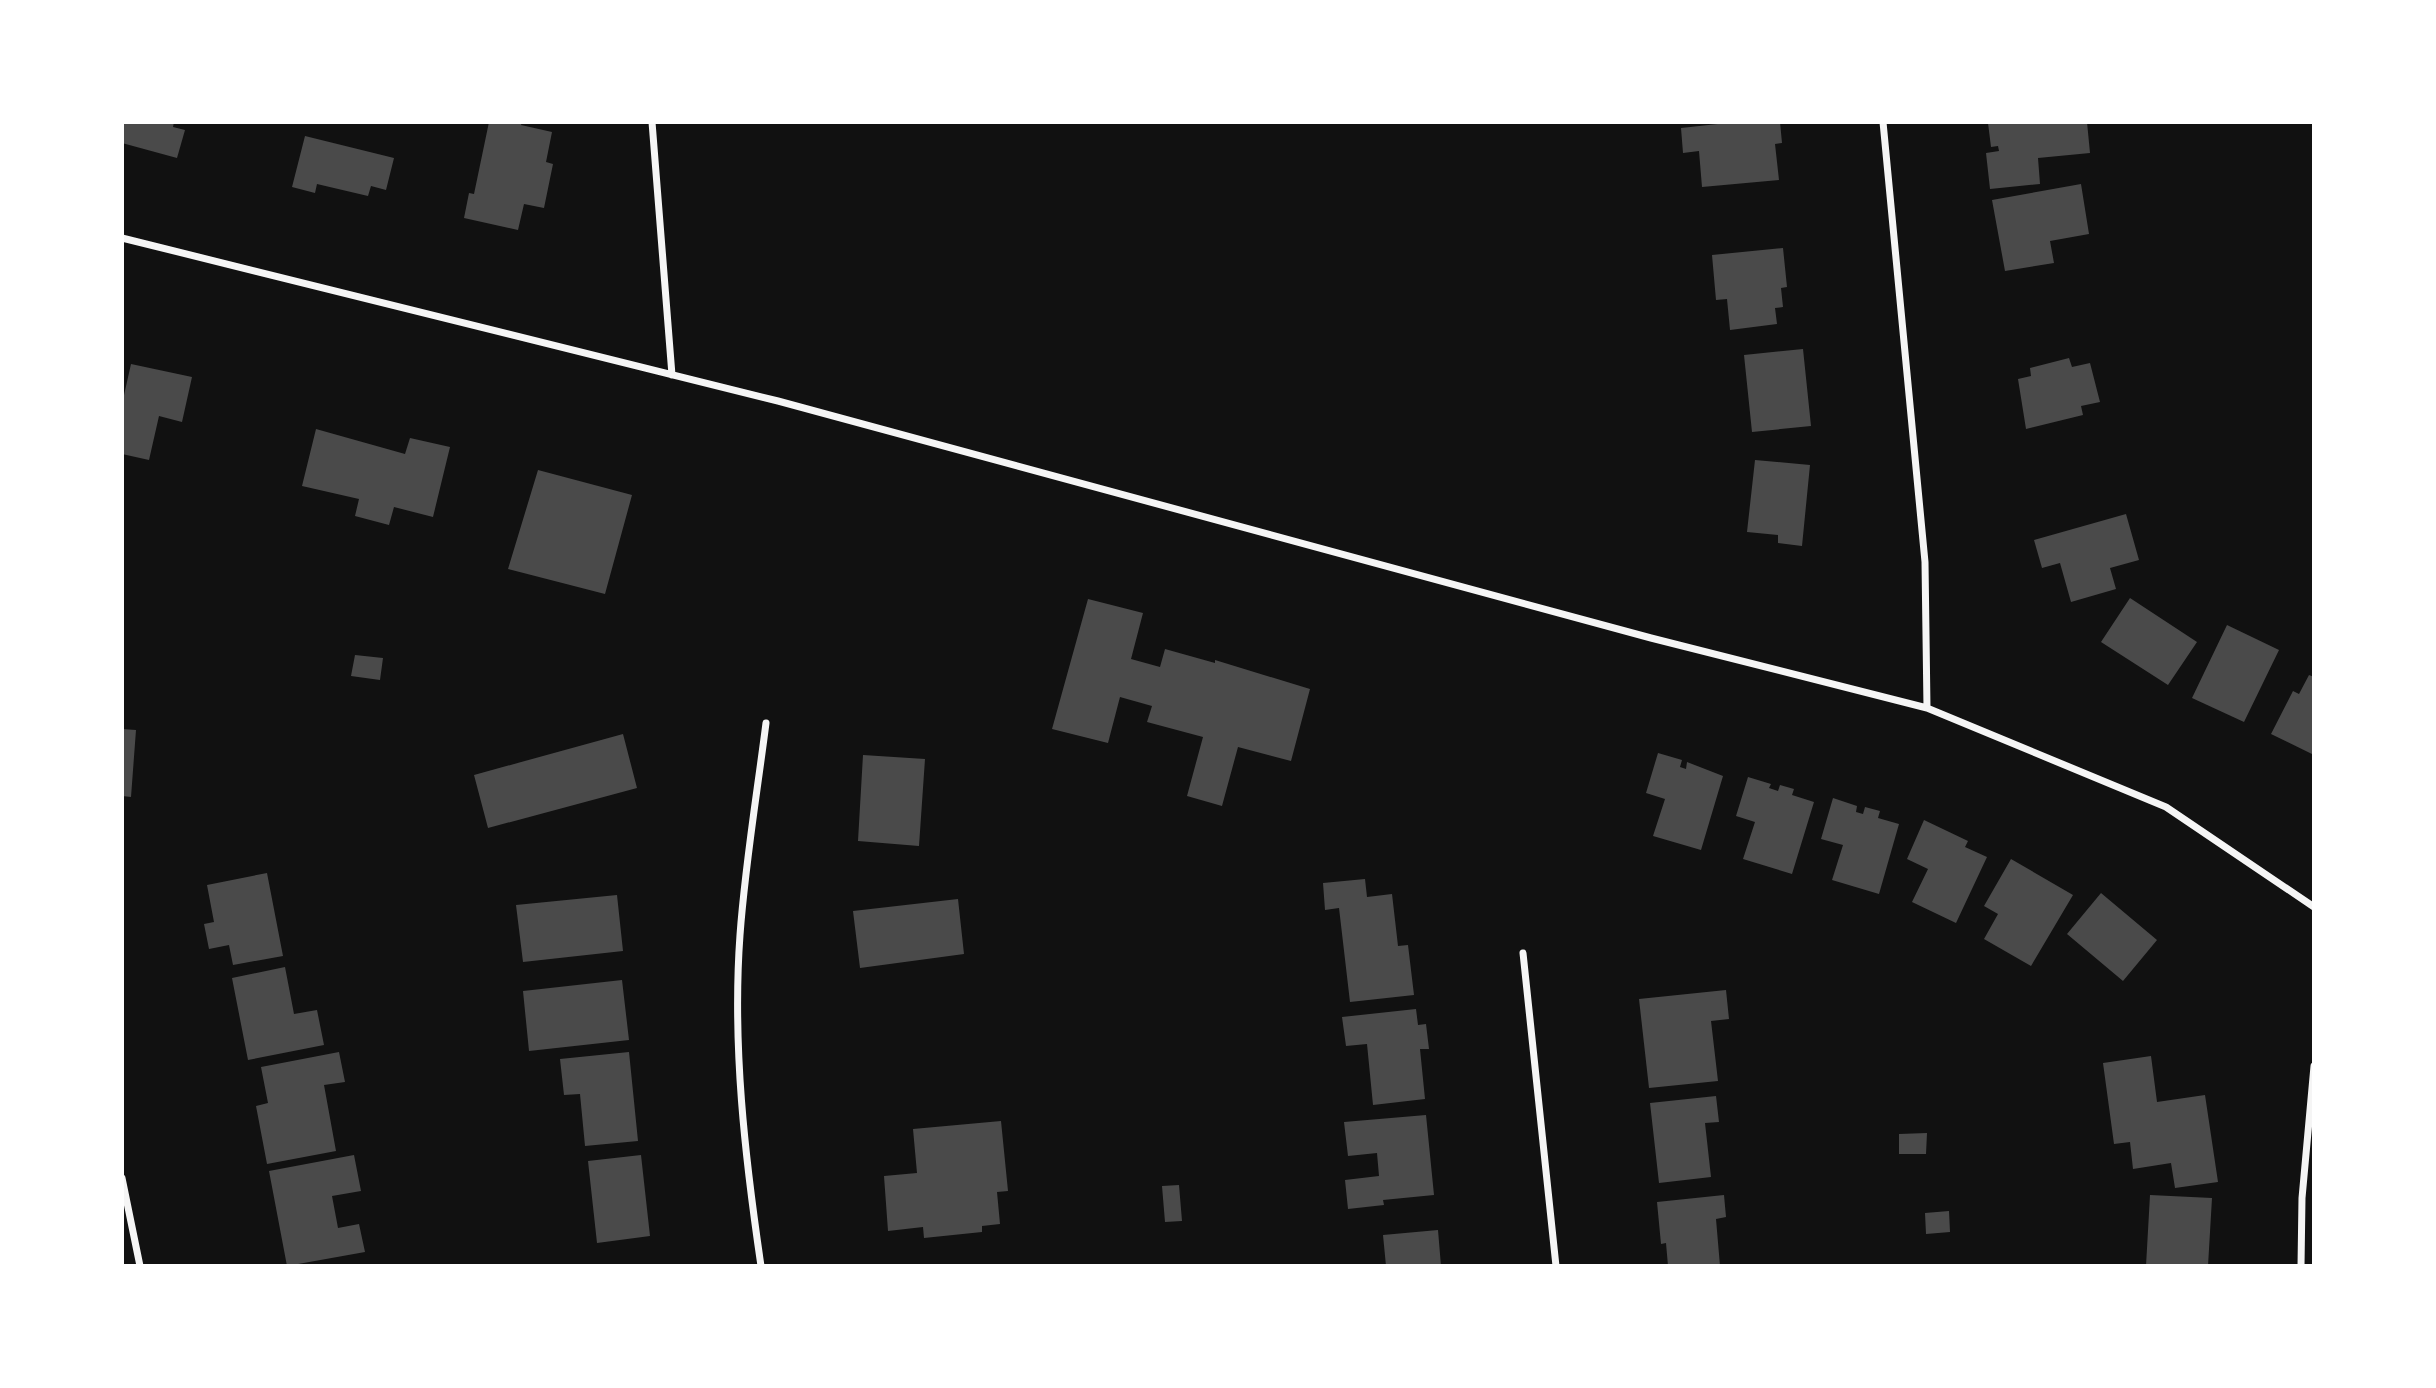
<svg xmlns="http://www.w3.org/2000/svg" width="2436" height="1388" font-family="Poppins,sans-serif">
	<rect width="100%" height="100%" fill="#111"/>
	<!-- building -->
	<path fill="#4a4a4a" d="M 123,122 L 174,122 L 173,127 L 185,130 L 177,158 L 122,143 Z
		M 489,122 L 522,122 L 521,125 L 552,132 L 546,162 L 553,164 L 544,208 L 524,204 L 518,230 L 464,218 L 469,193 L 474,194 Z
		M 1736,122 L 1780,122 L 1782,143 L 1775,144 L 1779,180 L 1702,187 L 1699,151 L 1683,153 L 1681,128 Z
		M 2087,122 L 2090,153 L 2038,158 L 2040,184 L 1990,189 L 1986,153 L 1999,151 L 1998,146 L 1991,147 L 1988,123 Z
		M 305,136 L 394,158 L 386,190 L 371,186 L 368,196 L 317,184 L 315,193 L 292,187 Z
		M 2081,184 L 2089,234 L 2050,241 L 2054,263 L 2005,271 L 1992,200 Z
		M 1783,248 L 1787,287 L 1781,288 L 1783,307 L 1775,308 L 1777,324 L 1730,330 L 1727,299 L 1716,300 L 1712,255 Z
		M 1803,349 L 1811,426 L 1752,432 L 1744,355 Z
		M 2069,358 L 2072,367 L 2090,363 L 2100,402 L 2081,406 L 2083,415 L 2026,429 L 2018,379 L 2031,376 L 2030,368 Z
		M 131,364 L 192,377 L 182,422 L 159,416 L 149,460 L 122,454 L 122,404 Z
		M 316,429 L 405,454 L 410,438 L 450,447 L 433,517 L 394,507 L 389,525 L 355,516 L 359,499 L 302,486 Z
		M 1755,460 L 1810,465 L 1802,546 L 1778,543 L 1778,535 L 1747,532 Z
		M 538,470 L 632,495 L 605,594 L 508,569 Z
		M 2126,514 L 2139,560 L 2110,568 L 2116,589 L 2071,602 L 2060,563 L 2042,568 L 2034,540 Z
		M 2130,598 L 2197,642 L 2168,685 L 2101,642 Z
		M 1088,599 L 1143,613 L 1131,659 L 1160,667 L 1165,649 L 1215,663 L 1215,660 L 1310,689 L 1291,761 L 1238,747 L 1222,806 L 1187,796 L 1203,737 L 1147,722 L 1152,706 L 1120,697 L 1108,743 L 1052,729 Z
		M 2227,625 L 2279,650 L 2244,722 L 2192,698 Z
		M 355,655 L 383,658 L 380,680 L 351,676 Z
		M 2309,675 L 2314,677 L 2314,755 L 2271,734 L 2293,691 L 2299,694 Z
		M 122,729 L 136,730 L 131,797 L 122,796 Z
		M 623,734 L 637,788 L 488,828 L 474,775 Z
		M 1658,753 L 1682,760 L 1680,767 L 1686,769 L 1687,762 L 1723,776 L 1701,850 L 1653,836 L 1665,799 L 1646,793 Z
		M 863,755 L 925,759 L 919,846 L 858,841 Z
		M 1748,777 L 1771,784 L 1769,788 L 1778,791 L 1780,785 L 1794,789 L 1792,795 L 1814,802 L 1792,874 L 1743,859 L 1755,822 L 1736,816 Z
		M 1833,798 L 1857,806 L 1856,812 L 1863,814 L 1865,807 L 1880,811 L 1878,818 L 1899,824 L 1879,894 L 1832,880 L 1843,845 L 1821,839 Z
		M 1924,820 L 1968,841 L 1965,847 L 1987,857 L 1956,923 L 1912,902 L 1928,869 L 1907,859 Z
		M 2011,859 L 2073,895 L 2031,966 L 1984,939 L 1998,914 L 1984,906 Z
		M 267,873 L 283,956 L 233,965 L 229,945 L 209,949 L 204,924 L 214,922 L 207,885 Z
		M 1365,879 L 1367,897 L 1392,894 L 1398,946 L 1408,945 L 1414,995 L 1350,1002 L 1339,908 L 1325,910 L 1323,883 Z
		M 2101,893 L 2157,940 L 2123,981 L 2067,934 Z
		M 617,895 L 623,951 L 523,962 L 516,905 Z
		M 958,899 L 964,954 L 860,968 L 853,911 Z
		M 285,967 L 294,1014 L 317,1010 L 324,1045 L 248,1060 L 232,978 Z
		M 622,980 L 629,1040 L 529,1051 L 523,991 Z
		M 1726,990 L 1729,1019 L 1711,1021 L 1718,1081 L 1649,1088 L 1639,999 Z
		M 1416,1009 L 1418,1025 L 1426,1024 L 1429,1049 L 1420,1049 L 1425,1099 L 1373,1105 L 1367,1044 L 1346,1046 L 1342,1017 Z
		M 339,1052 L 345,1082 L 324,1085 L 336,1151 L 267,1164 L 256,1106 L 268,1103 L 261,1067 Z
		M 629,1052 L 638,1141 L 585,1146 L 580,1094 L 564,1095 L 560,1059 Z
		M 2151,1056 L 2157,1102 L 2205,1095 L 2218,1182 L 2175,1188 L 2171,1163 L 2133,1169 L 2130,1142 L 2114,1144 L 2103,1063 Z
		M 1716,1096 L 1719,1122 L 1705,1123 L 1711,1177 L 1659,1183 L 1650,1103 Z
		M 1426,1115 L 1434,1195 L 1383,1200 L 1384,1205 L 1348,1209 L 1345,1180 L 1379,1176 L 1377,1153 L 1348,1156 L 1344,1122 Z
		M 1001,1121 L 1008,1191 L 997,1192 L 1000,1224 L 982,1226 L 982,1232 L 924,1238 L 923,1227 L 888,1231 L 884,1176 L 917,1173 L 913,1129 Z
		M 1927,1133 L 1926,1154 L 1899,1154 L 1899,1134 Z
		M 354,1155 L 361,1191 L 332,1196 L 338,1228 L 359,1224 L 365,1252 L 287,1266 L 269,1171 Z
		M 641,1155 L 650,1236 L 597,1243 L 588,1161 Z
		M 1179,1185 L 1182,1221 L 1165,1222 L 1162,1186 Z
		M 1724,1195 L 1726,1217 L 1716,1219 L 1720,1266 L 1668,1266 L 1666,1243 L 1661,1244 L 1657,1202 Z
		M 2150,1195 L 2212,1198 L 2208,1266 L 2146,1266 Z
		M 1949,1211 L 1950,1232 L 1926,1234 L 1925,1213 Z
		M 1438,1230 L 1441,1266 L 1386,1266 L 1383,1235 Z"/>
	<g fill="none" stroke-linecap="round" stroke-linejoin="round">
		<!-- minor -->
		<path stroke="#f5f5f5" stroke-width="7" d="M 652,122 L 672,375
			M 1883,122 L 1925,562 L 1927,708
			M 122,238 L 778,401 L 1651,638 L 1927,708 L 2166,807 L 2314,907
			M 1523,953 L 1556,1266
			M 122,1178 L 140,1266
			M 761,1266 C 745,1157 732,1045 740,935 C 745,865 757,794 766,723
			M 2301,1266 L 2302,1198 L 2314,1066"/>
	</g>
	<!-- border -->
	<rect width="2436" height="1388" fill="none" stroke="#ffffff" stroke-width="248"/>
</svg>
